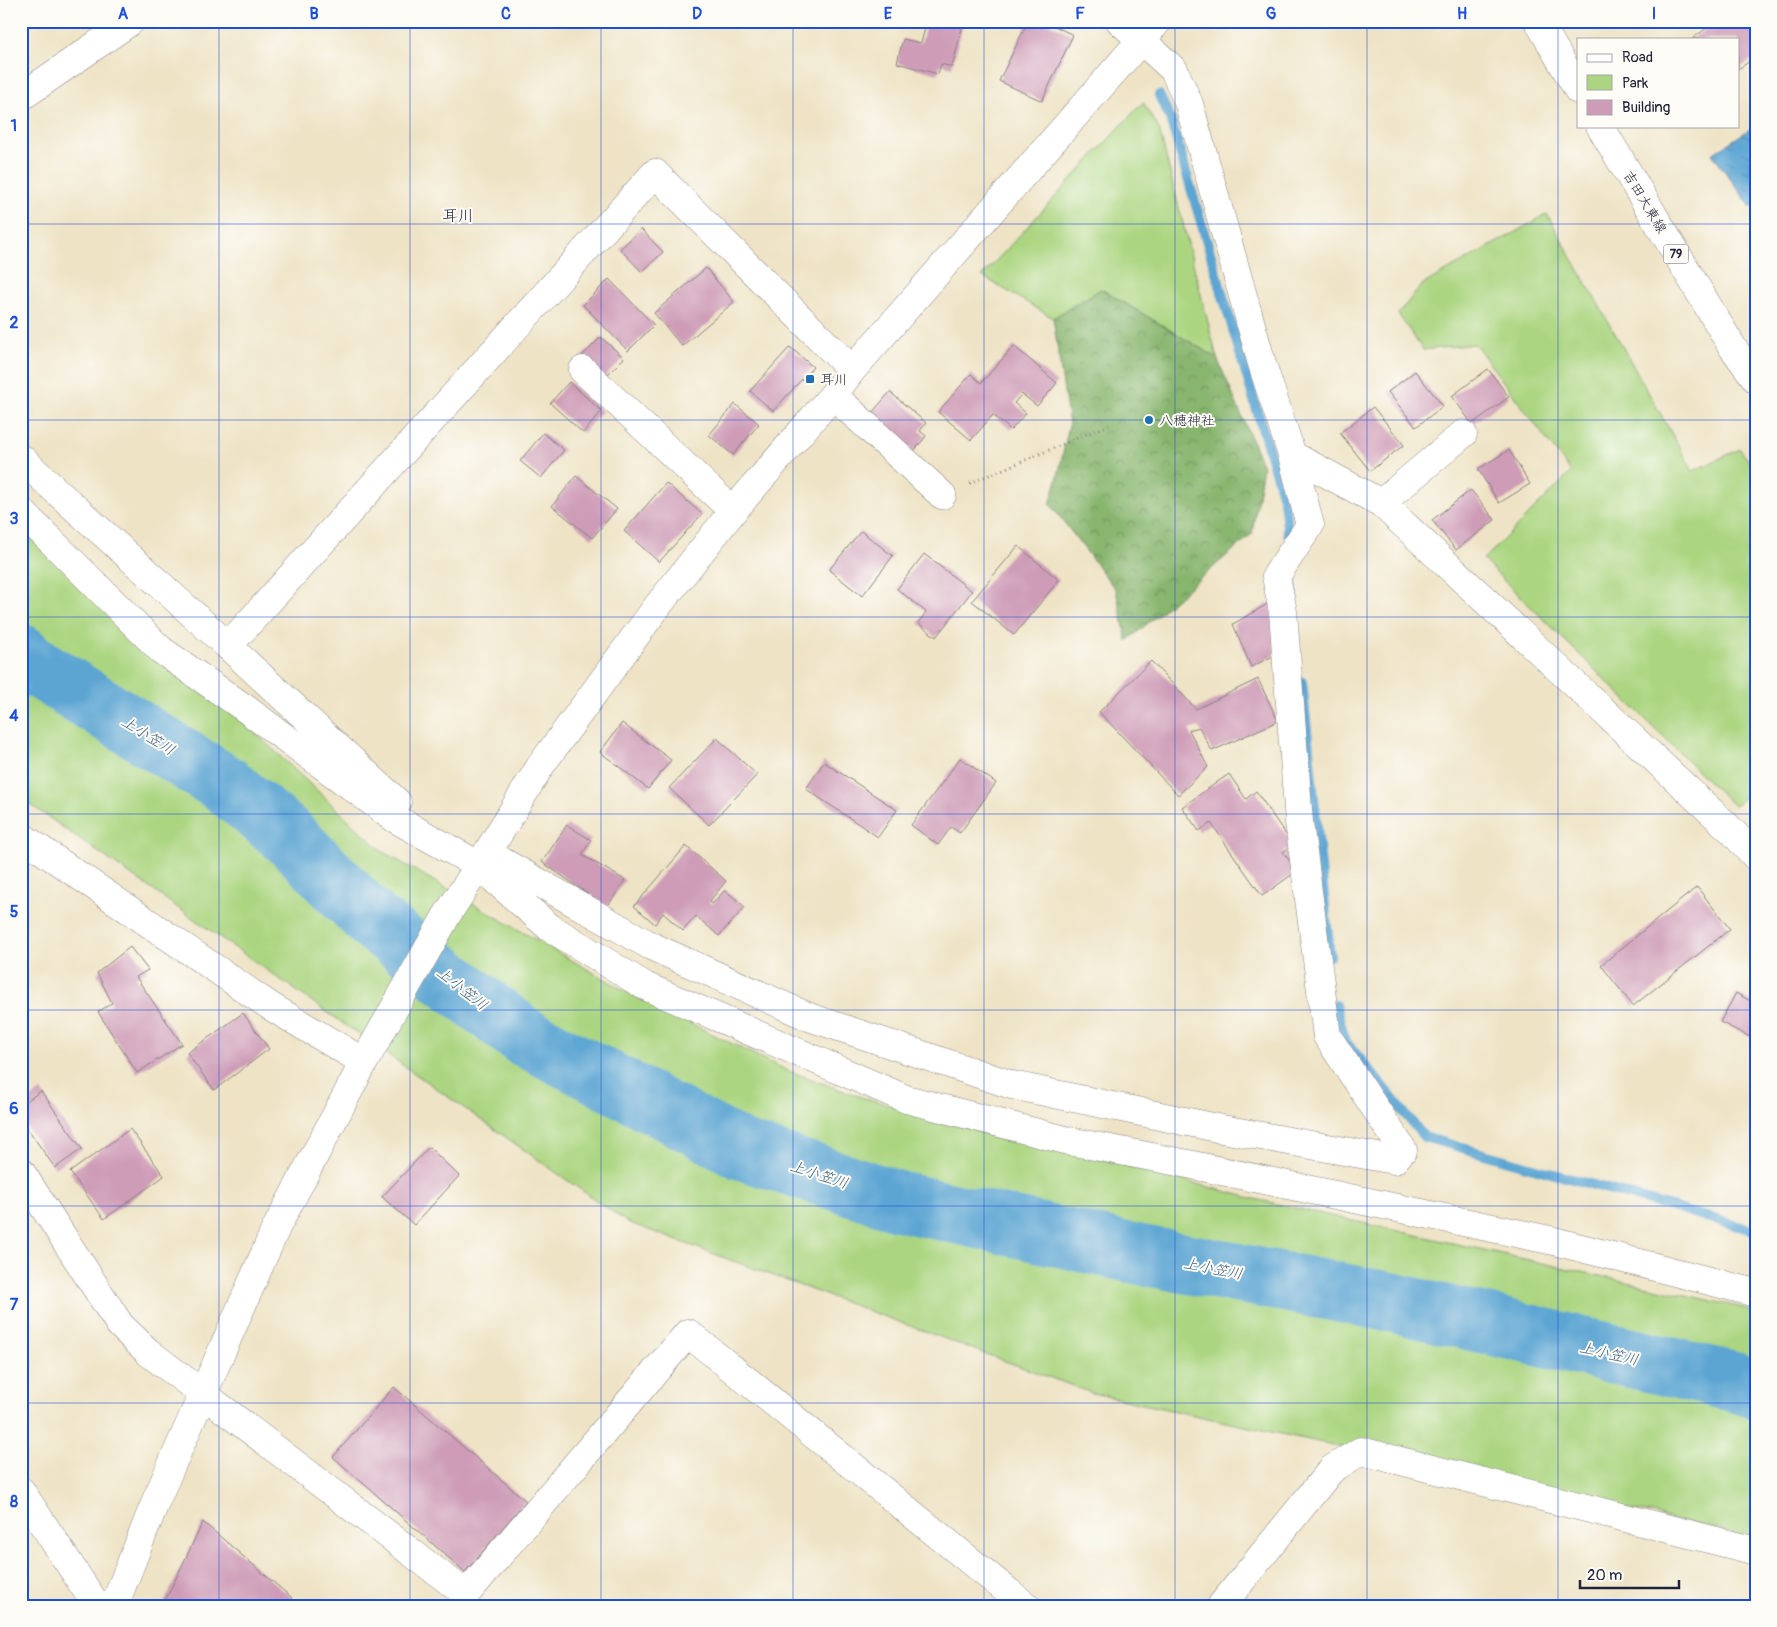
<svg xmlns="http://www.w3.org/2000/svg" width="1777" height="1627" font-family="Pangolin,'Klee One',sans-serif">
	<defs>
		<pattern id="forest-crowns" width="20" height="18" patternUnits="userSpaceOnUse" patternTransform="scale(1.25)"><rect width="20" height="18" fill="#88b66e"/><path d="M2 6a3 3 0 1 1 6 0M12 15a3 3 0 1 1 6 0" fill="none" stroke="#6f945c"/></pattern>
		<pattern id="water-ripples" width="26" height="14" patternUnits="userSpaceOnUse" patternTransform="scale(1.25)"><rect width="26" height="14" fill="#5ba5d3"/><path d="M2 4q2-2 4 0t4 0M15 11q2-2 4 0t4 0" fill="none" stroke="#4b86ac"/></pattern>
	</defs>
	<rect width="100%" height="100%" fill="#fdfcf7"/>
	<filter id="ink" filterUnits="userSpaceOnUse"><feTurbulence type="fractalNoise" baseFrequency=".02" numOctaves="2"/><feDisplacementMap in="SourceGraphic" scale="10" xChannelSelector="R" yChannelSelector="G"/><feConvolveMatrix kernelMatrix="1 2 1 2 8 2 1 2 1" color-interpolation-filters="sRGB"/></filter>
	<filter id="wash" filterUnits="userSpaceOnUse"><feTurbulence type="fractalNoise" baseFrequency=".0096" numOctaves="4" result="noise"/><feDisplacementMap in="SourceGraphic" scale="20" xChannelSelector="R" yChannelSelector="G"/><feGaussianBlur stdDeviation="1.12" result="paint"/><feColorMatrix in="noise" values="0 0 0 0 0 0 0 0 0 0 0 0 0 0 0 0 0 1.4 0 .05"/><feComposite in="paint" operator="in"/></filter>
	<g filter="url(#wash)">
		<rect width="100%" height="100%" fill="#eee3c5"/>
		<!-- green -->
		<path fill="#abd580" stroke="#667c5e" d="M 1143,102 L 1159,129 L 1217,358 L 1101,289 L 1053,318 L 982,276 Z
			M 1547,214 L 1693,471 L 1740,449 L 1756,471 L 1756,788 L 1734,806 L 1483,560 L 1571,472 L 1475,344 L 1423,350 L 1398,314 L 1422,285 Z
			M 21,512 L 79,569 L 383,852 L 634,996 L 786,1070 L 861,1097 L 1255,1199 L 1744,1308 L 1756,1313 L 1756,1543 L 1720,1529 L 1092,1393 L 627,1222 L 21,798 Z"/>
		<!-- forest -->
		<path fill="url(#forest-crowns)" stroke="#556c54" d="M 1101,289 L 1217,358 L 1263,466 L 1252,534 L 1127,641 L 1116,590 L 1050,504 L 1058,476 L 1069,425 L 1053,318 Z"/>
		<!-- water -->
		<path fill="url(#water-ripples)" stroke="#3e6487" d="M 1756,125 L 1756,203 L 1751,207 L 1712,154 Z"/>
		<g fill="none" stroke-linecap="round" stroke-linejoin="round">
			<!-- stream -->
			<path stroke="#5ba5d3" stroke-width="10" d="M 1159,95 L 1170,118 L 1284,501 L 1288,534
				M 1291,573 L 1293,598
				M 1302,682 L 1330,956
				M 1335,1005 L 1346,1042 L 1424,1137 L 1756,1231"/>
			<!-- river -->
			<path stroke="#5ba5d3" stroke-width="60" d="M 21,654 L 38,668 L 226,785 L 288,836 L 373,921 L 523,1036 L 742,1150 L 898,1201 L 1131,1253 L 1395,1303 L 1734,1382 L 1756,1389"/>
		</g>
		<g id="blocks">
			<!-- building -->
			<path fill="#ce9cb7" d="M 927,21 L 964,21 L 952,67 L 941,64 L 938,74 L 897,63 L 903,39 L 921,43 Z
				M 1028,21 L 1044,21 L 1073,35 L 1042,101 L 999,81 Z
				M 1716,21 L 1756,21 L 1756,57 L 1738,69 L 1738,39 L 1692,39 Z
				M 641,229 L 663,252 L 642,272 L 620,249 Z
				M 706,268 L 734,302 L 682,346 L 654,313 Z
				M 609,279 L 654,325 L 628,351 L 583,305 Z
				M 601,337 L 624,358 L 601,381 L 579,359 Z
				M 1014,346 L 1057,383 L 1037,406 L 1022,394 L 1014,403 L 1026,413 L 1011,430 L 993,415 L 971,440 L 938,412 L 971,374 L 981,383 Z
				M 790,347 L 813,367 L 773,411 L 750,391 Z
				M 1488,369 L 1509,397 L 1472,424 L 1452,396 Z
				M 1415,371 L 1443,406 L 1416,427 L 1388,392 Z
				M 569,382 L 602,411 L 583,433 L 550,403 Z
				M 890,392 L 926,423 L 920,431 L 926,436 L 914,451 L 871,414 Z
				M 735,404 L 759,424 L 733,455 L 709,435 Z
				M 1373,407 L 1404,445 L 1370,471 L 1340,433 Z
				M 543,433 L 564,450 L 541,478 L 520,461 Z
				M 1509,450 L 1530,484 L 1499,503 L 1478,469 Z
				M 576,476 L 617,509 L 592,538 L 552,506 Z
				M 666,483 L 702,514 L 659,562 L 624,531 Z
				M 1471,490 L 1495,520 L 1456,550 L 1432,520 Z
				M 861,531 L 893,556 L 862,596 L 829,570 Z
				M 1018,546 L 1059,580 L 1014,635 L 972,601 Z
				M 924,554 L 972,591 L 936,637 L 918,623 L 926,612 L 897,589 Z
				M 1271,602 L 1275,655 L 1251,667 L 1233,624 Z
				M 1151,661 L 1196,709 L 1258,679 L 1278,721 L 1212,751 L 1199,727 L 1189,730 L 1208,767 L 1178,795 L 1099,712 Z
				M 622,723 L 671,760 L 648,789 L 600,752 Z
				M 717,738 L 757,775 L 709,825 L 669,788 Z
				M 960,758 L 996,783 L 960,833 L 951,827 L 938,845 L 911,825 Z
				M 824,762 L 897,810 L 878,837 L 806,789 Z
				M 1229,774 L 1246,799 L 1256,791 L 1293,845 L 1283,852 L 1297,871 L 1262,896 L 1211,823 L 1199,831 L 1182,807 Z
				M 567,825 L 591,840 L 582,855 L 625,880 L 607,907 L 542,862 Z
				M 686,846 L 726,881 L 709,902 L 712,904 L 725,890 L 745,907 L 719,936 L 696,916 L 683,931 L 663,913 L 655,924 L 634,906 Z
				M 1697,887 L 1730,929 L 1633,1006 L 1601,965 Z
				M 130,947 L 148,970 L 136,977 L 182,1044 L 137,1073 L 98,1012 L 112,1003 L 97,973 Z
				M 1736,993 L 1756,1004 L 1756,1040 L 1720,1022 Z
				M 243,1013 L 269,1049 L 214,1090 L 187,1053 Z
				M 41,1091 L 82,1149 L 55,1168 L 21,1119 L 21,1105 Z
				M 130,1129 L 164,1176 L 104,1219 L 70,1172 Z
				M 429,1147 L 459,1176 L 414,1225 L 382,1197 Z
				M 394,1387 L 526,1501 L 465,1572 L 333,1457 Z
				M 203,1522 L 292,1598 L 286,1606 L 167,1606 L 164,1603 Z"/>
		</g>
	</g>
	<g filter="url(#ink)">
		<use href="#blocks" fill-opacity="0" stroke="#888280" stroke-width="1"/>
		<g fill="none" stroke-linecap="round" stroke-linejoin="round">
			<!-- minor casing -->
			<g stroke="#888280" stroke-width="29">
				<path id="minor" d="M 21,97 L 131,21
					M 583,370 L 733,511
					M 833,395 L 942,495
					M 1292,455 L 1381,503 L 1732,831 L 1756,857
					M 21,458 L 53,488 L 228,646
					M 1381,503 L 1463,434
					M 21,511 L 161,650 L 246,709 L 394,818 L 478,865 L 549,927 L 645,986 L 906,1099 L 1069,1141 L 1188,1164 L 1554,1241 L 1756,1293
					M 397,802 L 228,646 L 655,173 L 852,370
					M 21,836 L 270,1006 L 364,1062
					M 487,853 L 651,946 L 809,1017 L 1012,1085 L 1222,1129 L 1394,1160 L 1403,1150 L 1327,1036 L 1299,822 L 1283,612 L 1276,576 L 1310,525 L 1292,455 L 1263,367 L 1189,104 L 1174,70 L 1120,21
					M 21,1172 L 120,1325 L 148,1352 L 466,1594 L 688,1333 L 1026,1606
					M 21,1491 L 97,1606
					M 114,1606 L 157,1498 L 276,1228 L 364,1062 L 447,915 L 487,853 L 541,765 L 656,608 L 733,511 L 833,395 L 852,370 L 1158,21
					M 1221,1606 L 1332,1469 L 1361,1451 L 1756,1551"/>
			</g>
			<!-- major casing -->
			<g stroke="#888280" stroke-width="29">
				<path id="major" d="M 1538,21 L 1578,90
					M 1600,126 L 1733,348 L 1756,379"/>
			</g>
			<!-- path -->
			<path stroke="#888280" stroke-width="3" stroke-dasharray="1 4" stroke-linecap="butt" d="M 970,483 L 1109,425"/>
			<!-- minor -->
			<use href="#minor" stroke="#fff" stroke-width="28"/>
			<!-- major -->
			<use href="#major" stroke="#fff" stroke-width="28"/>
		</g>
	</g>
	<!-- grid -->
	<path fill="none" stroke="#1d4ed8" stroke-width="1" stroke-opacity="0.55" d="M 219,21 L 219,1606M 410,21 L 410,1606M 601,21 L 601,1606M 793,21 L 793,1606M 984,21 L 984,1606M 1175,21 L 1175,1606M 1367,21 L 1367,1606M 1558,21 L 1558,1606M 21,224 L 1756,224M 21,420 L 1756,420M 21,617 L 1756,617M 21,814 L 1756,814M 21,1010 L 1756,1010M 21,1206 L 1756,1206M 21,1403 L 1756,1403"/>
	<!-- markers -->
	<g fill="#1f6fb2" stroke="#fdfcf7" stroke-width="2">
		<rect x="805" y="374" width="10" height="10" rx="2.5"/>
		<circle cx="1149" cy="420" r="5"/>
	</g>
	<g text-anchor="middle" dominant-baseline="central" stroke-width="4" stroke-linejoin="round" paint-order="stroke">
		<!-- shield labels -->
		<rect fill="#fdfcf7" stroke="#646373" stroke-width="1" x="1663.5" y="244.5" width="25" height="19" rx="4"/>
		<g font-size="12" font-weight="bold" fill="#22223b">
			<text x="1676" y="254">79</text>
		</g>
		<!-- street labels -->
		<g font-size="14" fill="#22223b" stroke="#fdfcf7">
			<text transform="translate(1645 202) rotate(59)">吉田大東線</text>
		</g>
		<!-- poi labels -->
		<g font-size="14" fill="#22223b" stroke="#fdfcf7" text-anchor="start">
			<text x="820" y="379">耳川</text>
			<text x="1159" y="420">八穂神社</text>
		</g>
		<!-- water labels -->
		<g font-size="15" font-style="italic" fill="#3c5d7f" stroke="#fdfcf7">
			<text transform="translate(148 736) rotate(32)">上小笠川</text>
			<text transform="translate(462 989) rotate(38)">上小笠川</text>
			<text transform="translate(819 1175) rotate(18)">上小笠川</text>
			<text transform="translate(1213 1269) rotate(11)">上小笠川</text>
			<text transform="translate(1609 1354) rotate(13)">上小笠川</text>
		</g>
		<!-- quarter labels -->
		<g font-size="16" fill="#22223b" stroke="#fdfcf7">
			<text x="458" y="216">耳川</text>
		</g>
	</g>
	<!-- margin -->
	<rect width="1777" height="1627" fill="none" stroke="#fdfcf7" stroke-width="55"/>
	<!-- legend -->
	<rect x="1577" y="38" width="162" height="90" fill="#fdfcf7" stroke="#a5a5ac"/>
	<rect x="1587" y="54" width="25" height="8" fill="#ffffff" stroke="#a5a5ac"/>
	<text x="1622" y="62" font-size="15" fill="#22223b">Road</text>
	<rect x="1587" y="75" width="25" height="15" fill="#abd580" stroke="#a5a5ac"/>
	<text x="1622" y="88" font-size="15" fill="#22223b">Park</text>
	<rect x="1587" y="100" width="25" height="15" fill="#ce9cb7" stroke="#a5a5ac"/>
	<text x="1622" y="112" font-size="15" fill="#22223b">Building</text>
	<!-- scale -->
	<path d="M1580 1580v8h99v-8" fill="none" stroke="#22223b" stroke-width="2.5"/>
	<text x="1587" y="1580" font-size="15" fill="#22223b" stroke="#fdfcf7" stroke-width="4" paint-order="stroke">20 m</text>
	<rect x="28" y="28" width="1722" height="1572" fill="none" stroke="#1d4ed8" stroke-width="2"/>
	<g font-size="16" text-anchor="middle" font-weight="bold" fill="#1d4ed8">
		<text x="123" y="19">A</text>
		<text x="314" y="19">B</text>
		<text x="506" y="19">C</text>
		<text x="697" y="19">D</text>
		<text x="888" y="19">E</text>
		<text x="1080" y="19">F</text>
		<text x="1271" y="19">G</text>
		<text x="1462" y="19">H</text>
		<text x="1654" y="19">I</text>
		<text x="14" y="131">1</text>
		<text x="14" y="328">2</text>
		<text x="14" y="524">3</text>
		<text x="14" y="721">4</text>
		<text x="14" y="917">5</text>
		<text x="14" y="1114">6</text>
		<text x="14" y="1310">7</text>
		<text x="14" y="1507">8</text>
	</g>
</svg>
